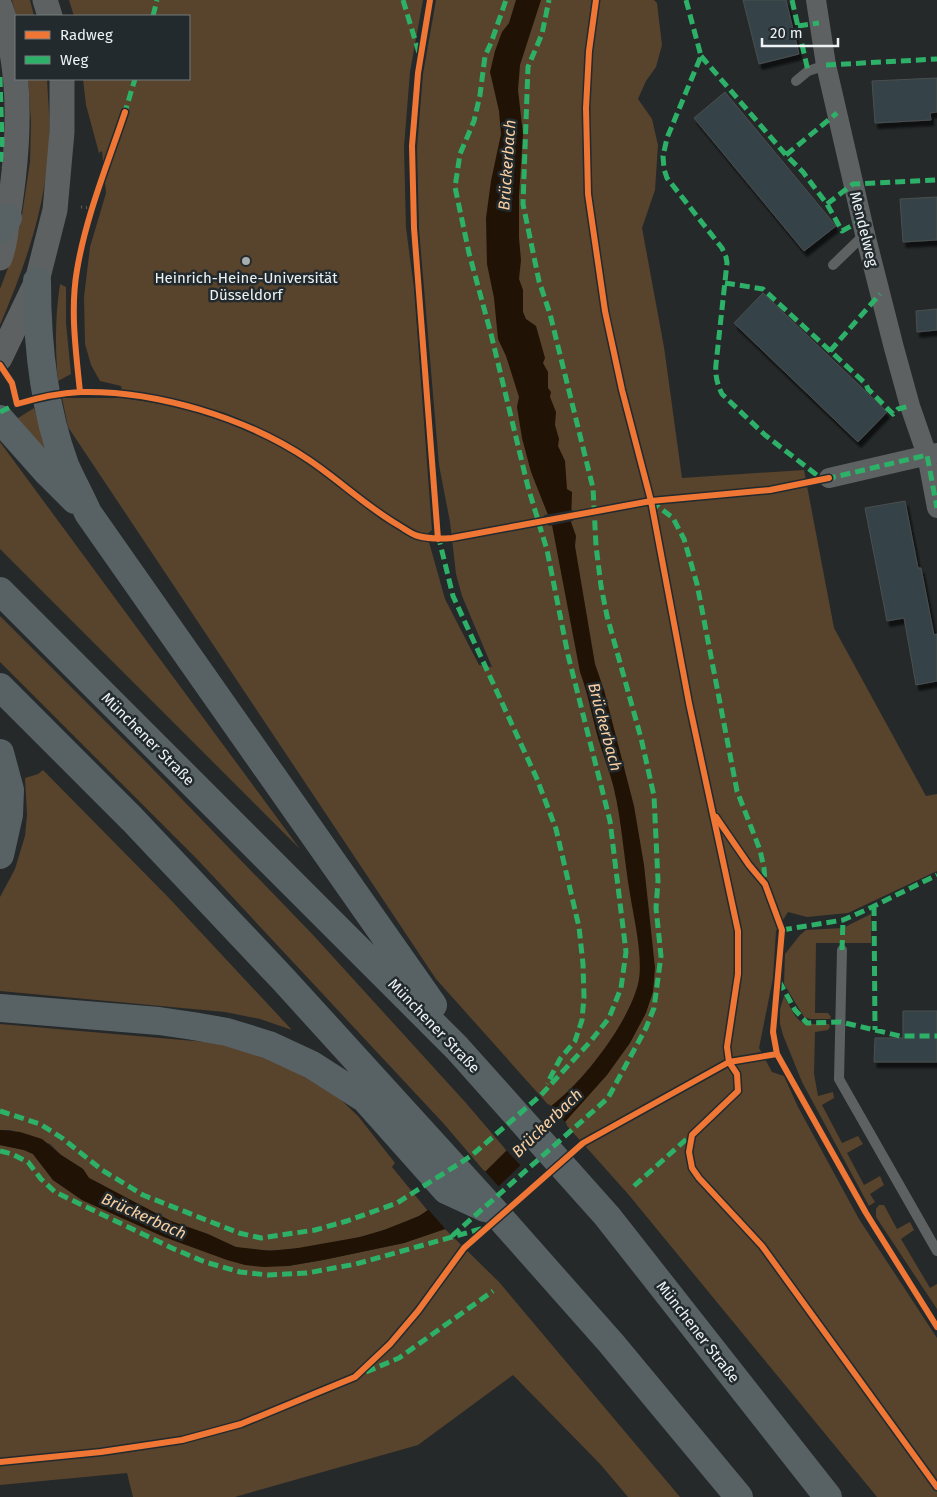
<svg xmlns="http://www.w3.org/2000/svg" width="937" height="1497" font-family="'Fira Sans',sans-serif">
	<defs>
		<filter id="shadow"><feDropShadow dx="3" dy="5.5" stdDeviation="1" flood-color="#0009"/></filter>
	</defs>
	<rect width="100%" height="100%" fill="#25292a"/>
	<!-- green -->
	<path fill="#58432c" d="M 12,0 L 30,0 L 34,16 L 16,17 Z
		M 69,0 L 423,0 L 410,72 L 404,147 L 406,228 L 414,288 L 432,530 L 426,535 C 383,519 350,485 312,460 C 288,444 249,421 222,412 C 189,402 156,396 122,390 L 121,386 L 100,381 L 91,365 L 85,344 L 84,297 L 90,247 L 106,193 L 102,151 L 99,153 L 86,105 L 83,79 L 189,79 L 189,16 L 74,16 Z
		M 436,0 L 654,0 L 657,3 L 662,45 L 656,67 L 646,81 L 638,99 L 652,119 L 658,145 L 655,190 L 642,228 L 664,347 L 682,478 L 804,470 L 834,628 L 926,796 L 937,794 L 937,871 L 848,913 L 807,917 L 788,912 L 776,931 L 773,978 L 759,1048 L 772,1072 L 784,1076 L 798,1107 L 859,1219 L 937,1338 L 937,1497 L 877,1497 L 628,1194 L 436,979 L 68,427 L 62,398 L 123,398 L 174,406 L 223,421 L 268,440 L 308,462 L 340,485 L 380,519 L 412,536 L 429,542 L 445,599 L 479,665 L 492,667 L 462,596 L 456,574 L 450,522 L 439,465 L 419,229 L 417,148 L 423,74 Z
		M 28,79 L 47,79 C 48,102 51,125 49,148 C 44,213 25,266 0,325 L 0,289 L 14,252 L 22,215 L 30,162 L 31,122 Z
		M 60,284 L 66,287 L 66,323 L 71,374 L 58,381 C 55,348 55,317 60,284 Z
		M 34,408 L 49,454 L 15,420 Z
		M 0,442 L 300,849 L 0,549 Z
		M 0,616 L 149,765 L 314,936 L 466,1103 L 507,1151 L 485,1172 L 444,1124 L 196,858 L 0,662 Z
		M 43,770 L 168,897 L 292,1030 L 260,1019 L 225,1012 L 0,991 L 0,897 L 15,869 L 25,836 L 27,815 L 25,778 L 38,774 Z
		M 871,914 L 871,943 L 816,943 L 815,1013 L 828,1013 L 831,1017 L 830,1019 L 810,1019 L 804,1017 L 784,984 L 785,954 L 800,935 L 806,930 L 843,928 Z
		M 784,996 C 800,1024 795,1024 829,1024 L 830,1027 L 828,1030 L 815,1032 L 814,1074 L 818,1096 L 833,1092 L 834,1098 L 822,1105 L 842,1143 L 858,1136 L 863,1144 L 847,1153 L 864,1185 L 880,1176 L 884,1185 L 870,1194 L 875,1202 L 869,1206 L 802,1082 L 783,1035 L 780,1024 L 780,1009 Z
		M 0,1024 L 206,1042 L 237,1047 L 279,1061 L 337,1096 L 358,1116 L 395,1163 L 392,1167 L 428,1211 C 388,1236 282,1259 236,1247 C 227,1245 218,1239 209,1235 C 196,1229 182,1227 170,1221 C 142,1208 116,1192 89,1178 L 83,1169 L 61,1155 L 50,1144 L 10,1130 L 0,1130 Z
		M 0,1145 L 24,1150 L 33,1154 L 53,1180 L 82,1200 L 122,1218 L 288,1266 L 323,1260 L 404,1243 L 445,1229 L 499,1282 L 680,1497 L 628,1497 L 600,1464 L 513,1375 L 418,1445 L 235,1497 L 133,1497 L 127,1473 L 0,1485 Z
		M 879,1205 L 884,1205 L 897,1229 L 910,1222 L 914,1230 L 901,1239 L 930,1288 L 937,1284 L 937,1309 L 876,1217 L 876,1209 Z"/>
	<!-- water -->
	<path fill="#201204" d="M 516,0 L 541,0 L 520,65 L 518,90 L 523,134 L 519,196 L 519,238 L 521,260 L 519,279 L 523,290 L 523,312 L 526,319 L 536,326 L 545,358 L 543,363 L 548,372 L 548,388 L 551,392 L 550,397 L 556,412 L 555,425 L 559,439 L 558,446 L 565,461 L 567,489 L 572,492 L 571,522 L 576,536 L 575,546 L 595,664 L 604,690 L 634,806 L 644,865 L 655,968 L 653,992 L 646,1013 L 630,1043 L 607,1075 L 565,1122 L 499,1186 L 445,1229 L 404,1243 L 323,1260 L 288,1266 L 264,1267 L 245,1265 L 227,1260 L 164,1237 L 82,1200 L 53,1180 L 33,1154 L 24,1150 L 0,1145 L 0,1130 L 20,1132 L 42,1139 L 61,1155 L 83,1169 L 89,1178 L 171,1221 L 208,1234 L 236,1247 L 270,1251 L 298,1248 L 360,1237 L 384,1230 L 419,1216 L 485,1172 L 551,1106 C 583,1082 628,1024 638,984 C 644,960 634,919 630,894 C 624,859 622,823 614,789 C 610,772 603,755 598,738 C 592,716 588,694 580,672 L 552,525 L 531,472 L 522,438 L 517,407 L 519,397 L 506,356 L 498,339 L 494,298 L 487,264 L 486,218 L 491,181 L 501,134 L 499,111 L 490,72 L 495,51 L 502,32 L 509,23 Z"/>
	<!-- pier -->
	<path fill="#25292a" d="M 573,510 L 573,521 L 549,526 L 544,515 Z
		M 549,1104 L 567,1124 L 523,1168 L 505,1149 Z
		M 484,1170 L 500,1188 L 447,1231 L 427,1208 Z"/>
	<!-- building -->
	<path fill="#354346" stroke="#4b4e4f" filter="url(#shadow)" d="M 743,0 L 786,0 L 799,54 L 759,64 Z
		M 937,78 L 937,112 L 930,113 L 931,120 L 875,123 L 872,81 Z
		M 725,92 L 836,226 L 804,251 L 694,118 Z
		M 937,197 L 937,240 L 903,242 L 900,199 Z
		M 763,293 L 887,412 L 858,442 L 734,323 Z
		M 937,309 L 937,330 L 917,332 L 916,311 Z
		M 905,501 L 918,568 L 921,568 L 934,635 L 937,634 L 937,681 L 916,685 L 904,618 L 887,621 L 865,508 Z
		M 903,1011 L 937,1011 L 937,1062 L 874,1062 L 875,1038 L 903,1038 Z"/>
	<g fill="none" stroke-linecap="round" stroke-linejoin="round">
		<!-- path -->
		<path stroke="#5d6061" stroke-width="3" stroke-dasharray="1 4" stroke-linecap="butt" d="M 81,207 L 93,208"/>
		<!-- service -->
		<path stroke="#5e6162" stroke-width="10" d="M 796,81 L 808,71 L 826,65
			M 833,265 L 865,234
			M 842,950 L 839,1079 L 937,1251"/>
		<!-- minor -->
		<path stroke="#5e6162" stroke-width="20" d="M 816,0 L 826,65 L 865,234 L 894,348 L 910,406 L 927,455 L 937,508
			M 829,478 L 937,453"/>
		<!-- tertiary -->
		<path stroke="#5e6162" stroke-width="25" d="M 45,0 L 50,16
			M 0,6 C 24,74 19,148 8,217 C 6,231 5,245 0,258
			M 0,358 L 37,281 L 55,210 L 62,132 L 62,79"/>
		<!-- trunk -->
		<path stroke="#586265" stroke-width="28" d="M 0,229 L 8,218
			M 37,281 C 37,343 43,406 65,465 C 72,481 81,497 88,513 L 433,1005
			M 0,419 L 46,471 L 75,500
			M 0,591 L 457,1048 L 607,1216 L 828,1497
			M 0,687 L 132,819 L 283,979 L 495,1212 L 611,1343 L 739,1497
			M 0,753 L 10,790 L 9,815 L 0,855
			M 0,1008 L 159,1021 L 193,1026 L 227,1032 L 269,1045 L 312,1065 L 365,1099 L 446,1190 L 485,1208"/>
		<!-- quiet -->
		<path stroke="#2db169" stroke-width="5" stroke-dasharray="10 5" stroke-linecap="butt" d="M 403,0 L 419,53
			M 686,0 L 701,56 L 667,138 L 663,156 L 664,169 L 667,178 L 722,248 L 726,257 L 727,263 L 716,364 C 715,375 717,384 722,394 L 765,435 L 822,479
			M 792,0 L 808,71
			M 153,16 L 157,0
			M 798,26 L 819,23
			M 701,56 L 786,155 L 803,172 L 827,204 L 842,231 L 862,220
			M 826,65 L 937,59
			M 0,77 L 2,142 L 0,167
			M 124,115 L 135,79
			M 786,155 L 837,113
			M 827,204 L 853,184 L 937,180
			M 725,283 L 763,289 L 866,384 L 868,389 L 893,414 L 898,409 L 910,406
			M 830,351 L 880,294
			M 0,412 L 17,404
			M 826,479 L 927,455 L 937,508
			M 651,501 L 673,518 L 684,539 L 697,584 L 737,791 L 760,850 L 764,868 L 765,883
			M 438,535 L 453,596 L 537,779 L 556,829 L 579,927 L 583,964 L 584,997 L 582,1020 L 575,1041 L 560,1059 L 547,1084
			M 874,906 L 875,1030
			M 782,930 L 843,920 L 866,910 L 937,875
			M 842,950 L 843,920
			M 779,981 L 795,1010 L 807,1023 L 841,1022 L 900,1036 L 937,1036
			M 0,1111 L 40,1124 L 62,1138 L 102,1170 L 143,1195 L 239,1233 L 261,1238 L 315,1230 L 347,1221 L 397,1203 L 471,1156 L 541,1095 L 590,1042 L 609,1018 L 621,988 L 626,952 L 610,821 L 568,655 L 547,550 L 528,487 L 491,334 L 469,253 L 455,187 L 460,154 L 474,121 L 480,95 L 485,56 L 491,43 L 506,0
			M 0,1151 L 12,1154 L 28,1162 L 41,1179 L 55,1192 L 174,1249 L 205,1262 L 240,1272 L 268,1275 L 307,1273 L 356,1264 L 484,1228
			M 634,1186 L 691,1135
			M 452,1236 L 608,1098 L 646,1028 L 654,1008 L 661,956 L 656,908 L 658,881 L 654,796 L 641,738 L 607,616 L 601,586 L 596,546 L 593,488 L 550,314 L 539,281 L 523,204 L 528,67 L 542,34 L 549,0
			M 366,1372 L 399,1358 L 493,1291"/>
		<!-- cycleway casing -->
		<g stroke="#222a2d" stroke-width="9">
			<path id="cycleway" d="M 430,0 L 418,73 L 412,146 L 414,228 L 438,539
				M 596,0 L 589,51 L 586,108 L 588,194 L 605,311 L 622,390 L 651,501 L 689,703 L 738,931 L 738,974 L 727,1047 L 729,1062 L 737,1074 L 738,1091 L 692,1135 L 689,1152 L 692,1168 L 699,1178 L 762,1246 L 937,1487
				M 0,365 L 12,383 L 17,404 C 37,398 58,393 80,392 C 155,390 247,418 309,460 C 340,481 367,507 398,525 C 405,529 411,534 418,536 C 429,539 441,539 452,538 L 651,501 L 770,490 L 829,478
				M 80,392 C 76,352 70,310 77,270 C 86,216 108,163 125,112
				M 777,1054 L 866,1213 L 937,1327
				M 0,1462 L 101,1452 L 182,1440 L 241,1424 L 355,1377 L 390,1344 L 418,1311 L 464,1248 L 583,1143 L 729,1062 L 777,1054 L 773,1032 L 782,930 L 765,884 L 749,865 L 716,817"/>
		</g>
		<!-- cycleway -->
		<use href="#cycleway" stroke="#f07635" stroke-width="6"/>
	</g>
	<!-- markers -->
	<circle fill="#a7acad" stroke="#222a2d" stroke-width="2" cx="246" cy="261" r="5"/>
	<g text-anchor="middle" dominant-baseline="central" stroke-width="5" stroke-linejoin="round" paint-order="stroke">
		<!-- street labels -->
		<g font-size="15" fill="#edf2f4" stroke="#222a2d">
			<text transform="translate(864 229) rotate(76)">Mendelweg</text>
			<text transform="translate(148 739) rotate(45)">Münchener Straße</text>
			<text transform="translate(434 1026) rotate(46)">Münchener Straße</text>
			<text transform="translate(698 1332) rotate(52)">Münchener Straße</text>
		</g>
		<!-- poi labels -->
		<g font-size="15" fill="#edf2f4" stroke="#222a2d">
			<text x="246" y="278">Heinrich-Heine-Universität<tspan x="246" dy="17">Düsseldorf</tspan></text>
		</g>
		<!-- water labels -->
		<g font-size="16" font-style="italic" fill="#fcd0a2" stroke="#222a2d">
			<text transform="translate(507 165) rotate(-86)">Brückerbach</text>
			<text transform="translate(605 727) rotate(75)">Brückerbach</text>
			<text transform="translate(547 1123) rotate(-44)">Brückerbach</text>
			<text transform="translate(144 1216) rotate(24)">Brückerbach</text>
		</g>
	</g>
	<!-- legend -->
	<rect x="15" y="15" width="175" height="65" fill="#222a2d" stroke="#737a7d"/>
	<rect x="25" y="31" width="25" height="8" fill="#f07635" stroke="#737a7d"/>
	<text x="60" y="40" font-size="15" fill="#edf2f4">Radweg</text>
	<rect x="25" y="56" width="25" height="8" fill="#2db169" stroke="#737a7d"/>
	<text x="60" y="65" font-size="15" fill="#edf2f4">Weg</text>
	<!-- scale -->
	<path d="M762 38v8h76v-8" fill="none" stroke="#edf2f4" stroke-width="2.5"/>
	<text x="770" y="38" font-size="15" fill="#edf2f4" stroke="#222a2d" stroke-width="4" paint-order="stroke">20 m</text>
</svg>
